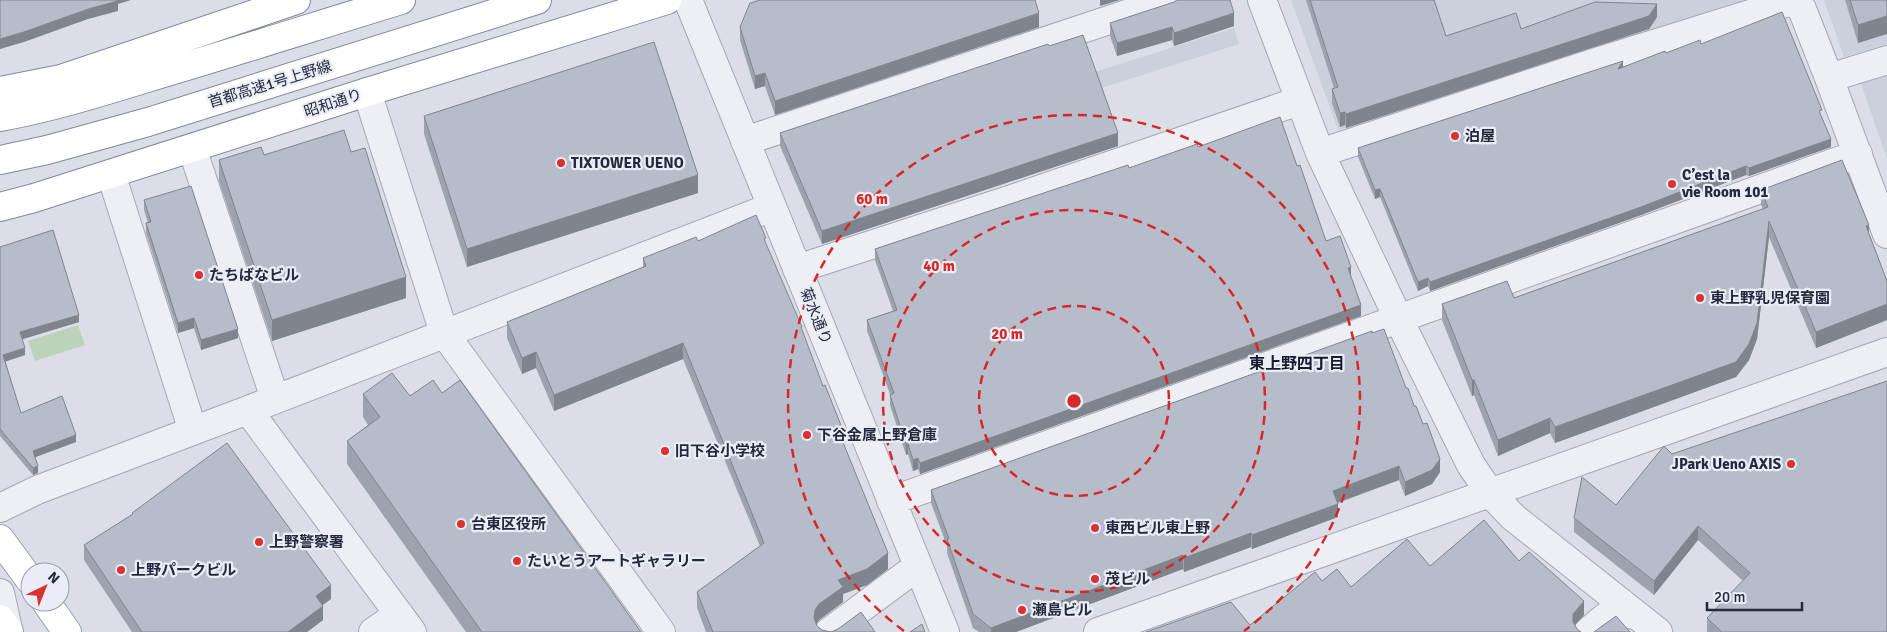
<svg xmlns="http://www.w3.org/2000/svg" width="1887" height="632" font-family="Signika,'Noto Sans JP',sans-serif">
	<rect width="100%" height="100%" fill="#dbdee7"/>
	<!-- built -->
	<path fill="#ccd0dc" d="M 1291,0 L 1744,0 L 1338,130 Z
		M 1824,0 L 1887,0 L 1887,44 L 1844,57 Z
		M 1234,28 L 1239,44 L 958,134 L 952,117 Z
		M 1887,72 L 1887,159 L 1860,81 Z"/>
	<!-- green -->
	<path fill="#bdd2bb" d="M 78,325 L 85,345 L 35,361 L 28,341 Z"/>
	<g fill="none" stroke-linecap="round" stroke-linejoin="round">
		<!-- minor casing -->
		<g stroke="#a4a8b4" stroke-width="30">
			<path id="minor" d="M 688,0 L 945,632
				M 1262,0 L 1320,153 L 1398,318 L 1471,465 L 1490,493 L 1513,517 L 1658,632
				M 1829,78 L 1887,60
				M 367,92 L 444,333 L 661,632
				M 745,141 L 1169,0
				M 192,148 L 275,399
				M 1320,153 L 1593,63 L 1792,1 L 1802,9 L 1829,78 L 1887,234
				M 111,174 L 193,431
				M 797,269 L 1012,199 L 1299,101
				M 248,410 L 412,632
				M 891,501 L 1858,154
				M 0,508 L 37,490 L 248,410 L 772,207
				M 0,593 L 8,629 L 3,632
				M 373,632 L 399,614
				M 829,632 L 918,566
				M 1098,632 L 1887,352
				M 1588,632 C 1607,616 1611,607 1637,616"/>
		</g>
		<!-- major casing -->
		<g stroke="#99a0b4" stroke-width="30">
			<path id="major" d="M 0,539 L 30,580
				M 46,602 L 67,632
				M 0,619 L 9,632"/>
		</g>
		<!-- highway casing -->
		<g stroke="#81889f" stroke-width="30">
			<path id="highway" d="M 0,91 L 61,79 L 296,0
				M 0,117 C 50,108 98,93 147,78 C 232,53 316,26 401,0
				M 0,160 L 47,150 L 148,122 L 537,0
				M 0,207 L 34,198 L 367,92 L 667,0"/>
		</g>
		<!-- minor -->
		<use href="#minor" stroke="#eeeff5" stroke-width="28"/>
		<!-- major -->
		<use href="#major" stroke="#fff" stroke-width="28"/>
		<!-- highway -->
		<use href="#highway" stroke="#fff" stroke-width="28"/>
	</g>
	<!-- wall -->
	<path fill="#9da2ae" d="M 1306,0 L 1434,0 L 1446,36 L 1657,17 L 1649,29 L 1346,128 L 1345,125 L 1340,127 L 1332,103 L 1332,89 L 1334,88 Z
		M 1845,0 L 1887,0 L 1858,43 Z
		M 1110,23 L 1234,26 L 1174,46 L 1172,40 L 1117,56 L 1110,36 Z
		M 740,27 L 1039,27 L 775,115 L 765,86 L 755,89 L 740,40 Z
		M 1701,44 L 1822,117 L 1831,147 L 1749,176 L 1746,175 L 1641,215 L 1430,291 L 1428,286 L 1418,291 L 1380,197 L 1375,199 L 1358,157 L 1358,148 L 1623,67 L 1666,53 Z
		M 1049,46 L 1118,146 L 822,244 L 780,146 L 780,133 Z
		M 424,116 L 698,193 L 467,267 L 424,134 Z
		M 1198,147 L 1297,166 L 1326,241 L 1351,276 L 1361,316 L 920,474 L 918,469 L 913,471 L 908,454 L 906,455 L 890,405 L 890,394 L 867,331 L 867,320 L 893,311 L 875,260 L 875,249 Z
		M 351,152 L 406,298 L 272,341 L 219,181 L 219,160 L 264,155 Z
		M 1761,190 L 1869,234 L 1887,281 L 1887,320 L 1816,348 L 1769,237 L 1757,339 L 1749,360 L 1736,377 L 1555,443 L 1550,433 L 1498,456 L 1474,395 L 1472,396 L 1442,320 L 1442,304 L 1514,298 L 1763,209 L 1761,205 Z
		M 144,200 L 238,338 L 201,350 L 194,328 L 178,333 L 146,233 L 146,223 L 148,223 L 144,210 Z
		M 698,241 L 766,244 L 802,331 L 844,445 L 888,569 L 867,585 L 843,594 L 843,602 L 819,620 L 816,624 L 817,626 L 822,630 L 831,632 L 875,632 L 706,632 L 697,608 L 697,592 L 760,546 L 683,359 L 554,411 L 536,368 L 522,374 L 507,338 L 507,322 L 643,267 L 643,258 Z
		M 0,247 L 79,322 L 22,339 L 25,355 L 5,362 L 21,413 L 76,442 L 35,457 L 38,473 L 33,475 L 0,436 Z
		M 1406,388 L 1414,406 L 1440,472 L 1432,484 L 1405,496 L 1399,480 L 1338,503 L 1338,517 L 1252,549 L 1251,547 L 1184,572 L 1183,569 L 1016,632 L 979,632 L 973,628 L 947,553 L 947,546 L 931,503 L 931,490 Z
		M 442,393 L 641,632 L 466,632 L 347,464 L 347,441 L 368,425 L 363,417 L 363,394 L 410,396 Z
		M 1672,454 L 1887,632 L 1707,632 L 1707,618 L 1743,581 L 1698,540 L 1654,595 L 1574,532 L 1574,518 L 1616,505 Z
		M 132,513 L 331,599 L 322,605 L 323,620 L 307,632 L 132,632 L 84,560 L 84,545 L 132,515 Z"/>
	<!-- shaded-wall -->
	<path fill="#80848d" d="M 116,0 L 131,0 L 118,4 L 118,11 L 88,19 L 24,42 L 0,49 L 0,39 Z
		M 1100,0 L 1120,0 L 1100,6 Z
		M 1657,4 L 1657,17 L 1649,29 L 1346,128 L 1346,114 Z
		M 1039,13 L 1039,27 L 775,115 L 775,101 Z
		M 1234,13 L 1234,26 L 1174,46 L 1174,33 Z
		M 1887,16 L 1887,34 L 1858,43 L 1858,25 Z
		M 1172,27 L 1172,40 L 1117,56 L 1117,43 Z
		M 1623,61 L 1623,70 L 1618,69 Z
		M 765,73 L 765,86 L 755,89 L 755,76 Z
		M 1345,112 L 1345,125 L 1340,127 L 1340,113 Z
		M 1118,133 L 1118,146 L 822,244 L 822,231 Z
		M 1831,139 L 1831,147 L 1749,176 L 1749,168 Z
		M 1746,166 L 1746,175 L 1641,215 L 1430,291 L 1430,282 Z
		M 698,175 L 698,193 L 467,267 L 467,249 Z
		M 1380,189 L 1380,197 L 1375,199 L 1375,190 Z
		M 1769,221 L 1769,237 L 1757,339 L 1749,360 L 1736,377 L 1555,443 L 1555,427 Z
		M 1869,225 L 1869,240 L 1866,226 Z
		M 1351,267 L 1351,278 L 1348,268 Z
		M 406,277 L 406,298 L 272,341 L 272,320 Z
		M 1428,278 L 1428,286 L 1418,291 L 1418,282 Z
		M 1887,304 L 1887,320 L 1816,348 L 1816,332 Z
		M 1361,305 L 1361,316 L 920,474 L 920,463 Z
		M 79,315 L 79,322 L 20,340 L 20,332 Z
		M 194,318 L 194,328 L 178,333 L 178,323 Z
		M 238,329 L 238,338 L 201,350 L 201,340 Z
		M 683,343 L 683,359 L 554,411 L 554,395 Z
		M 25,348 L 25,355 L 3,362 L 3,355 Z
		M 536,352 L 536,368 L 522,374 L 522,358 Z
		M 1472,380 L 1474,380 L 1474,395 L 1472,396 Z
		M 1550,418 L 1550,433 L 1498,456 L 1498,440 Z
		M 844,433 L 844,449 L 840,435 Z
		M 76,435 L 76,442 L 33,458 L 33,451 Z
		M 906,444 L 908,444 L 908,454 L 906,455 Z
		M 918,458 L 918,469 L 913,471 L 913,460 Z
		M 1440,459 L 1440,472 L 1432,484 L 1405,496 L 1405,482 Z
		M 38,466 L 38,473 L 33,475 L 33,468 Z
		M 1399,466 L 1399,480 L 1333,504 L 1333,491 Z
		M 1338,504 L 1338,517 L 1252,549 L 1252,535 Z
		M 1698,526 L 1698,540 L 1654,595 L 1654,581 Z
		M 1251,533 L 1251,547 L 1184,572 L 1184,558 Z
		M 888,553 L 888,569 L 867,585 L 843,594 L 843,602 L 819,620 L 815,626 L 814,618 L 815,610 L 838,580 Z
		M 1183,555 L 1183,569 L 1016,632 L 991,632 L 991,628 Z
		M 331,585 L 331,599 L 316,610 L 316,596 Z
		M 1584,601 L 1584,615 L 1573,627 L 1573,614 Z
		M 323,606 L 323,620 L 307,632 L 288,632 Z"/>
	<!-- building -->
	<path fill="#b7bcca" stroke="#80848d" d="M 0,0 L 117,0 L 118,1 L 88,9 L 24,32 L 0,39 Z
		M 760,0 L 1035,0 L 1039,13 L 775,101 L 765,73 L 755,76 L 740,27 L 750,3 Z
		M 1177,0 L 1230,0 L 1234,13 L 1174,33 L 1172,27 L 1117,43 L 1110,23 L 1174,2 Z
		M 1310,0 L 1434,0 L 1446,36 L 1516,13 L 1521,29 L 1595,2 L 1657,4 L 1649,16 L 1346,114 L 1345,112 L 1340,113 L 1332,89 L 1338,87 Z
		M 1850,0 L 1887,0 L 1887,16 L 1858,25 Z
		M 1782,12 L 1822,110 L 1819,111 L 1831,139 L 1749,168 L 1746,166 L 1641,207 L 1430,282 L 1428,278 L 1418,282 L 1380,189 L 1375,190 L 1358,148 L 1623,61 L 1618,69 L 1665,51 L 1666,53 L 1700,40 L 1701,44 Z
		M 1083,35 L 1118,133 L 822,231 L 780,133 L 1048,44 L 1049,46 Z
		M 654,42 L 698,175 L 467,249 L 424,116 Z
		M 1280,117 L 1297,166 L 1300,165 L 1326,241 L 1340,236 L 1351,267 L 1348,268 L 1361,305 L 920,463 L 918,458 L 913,460 L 908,444 L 906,444 L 890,395 L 894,393 L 867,320 L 897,310 L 875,249 L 1128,165 L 1129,168 L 1197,144 L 1198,147 Z
		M 344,130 L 351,152 L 365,148 L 406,277 L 272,320 L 219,160 L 261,147 L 264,155 Z
		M 1842,160 L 1869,225 L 1866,226 L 1887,281 L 1887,304 L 1816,332 L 1769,221 L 1757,323 L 1749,344 L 1736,362 L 1555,427 L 1550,418 L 1498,440 L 1474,380 L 1472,380 L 1442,304 L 1507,281 L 1514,298 L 1768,207 L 1761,190 Z
		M 191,186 L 238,329 L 201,340 L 194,318 L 178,323 L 146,223 L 151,222 L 144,200 Z
		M 756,215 L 766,238 L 764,239 L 802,327 L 801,327 L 823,386 L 825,385 L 844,433 L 840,435 L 888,553 L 867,569 L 838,580 L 843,587 L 819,604 L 815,610 L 814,618 L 817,626 L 822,630 L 831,632 L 838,629 L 861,612 L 875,632 L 713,632 L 697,592 L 764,543 L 683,343 L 554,395 L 536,352 L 522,358 L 507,322 L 646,266 L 643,258 L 696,237 L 698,241 Z
		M 53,230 L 79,315 L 20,332 L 25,348 L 3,355 L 21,413 L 62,396 L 76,435 L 33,451 L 38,466 L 33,468 L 0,429 L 0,247 Z
		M 1384,329 L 1406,388 L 1408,388 L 1414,406 L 1416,406 L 1423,424 L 1427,423 L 1440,459 L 1432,470 L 1405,482 L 1399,466 L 1333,491 L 1338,504 L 1252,535 L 1251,533 L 1184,558 L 1183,555 L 991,628 L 973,614 L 947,539 L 949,539 L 931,490 L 1372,331 L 1372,333 Z
		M 392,373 L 410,396 L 433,380 L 442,393 L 460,380 L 641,632 L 482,632 L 347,441 L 380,417 L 363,394 Z
		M 1887,381 L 1887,632 L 1722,632 L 1707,618 L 1750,573 L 1698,526 L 1654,581 L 1574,518 L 1582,477 L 1616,505 L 1664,446 L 1672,454 Z
		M 227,443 L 331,585 L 316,596 L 323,606 L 288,632 L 142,632 L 84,545 L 133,514 L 132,513 Z
		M 1484,520 L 1519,561 L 1529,552 L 1584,601 L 1573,614 L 1573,622 L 1577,629 L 1581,632 L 1146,632 L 1231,602 L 1250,625 L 1315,572 L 1322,581 L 1337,569 L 1351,587 L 1407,539 L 1430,566 Z
		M 1616,616 L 1630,632 L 1594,632 Z
		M 922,624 L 925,632 L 910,632 Z"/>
	<!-- distance rings -->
	<g fill="none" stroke="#d62828" stroke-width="2.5" stroke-dasharray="9 6">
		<circle cx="1074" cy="401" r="95"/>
		<circle cx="1074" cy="401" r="191"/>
		<path d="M904 631A286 286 0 1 1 1244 631"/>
	</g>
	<!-- markers -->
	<g fill="#da3131" stroke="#eaedf5" stroke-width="2">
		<circle cx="1455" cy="136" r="5"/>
		<circle cx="561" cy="163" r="5"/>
		<circle cx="1672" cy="184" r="5"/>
		<circle cx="199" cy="275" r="5"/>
		<circle cx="1700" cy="298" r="5"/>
		<circle cx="807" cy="435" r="5"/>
		<circle cx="665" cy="451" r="5"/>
		<circle cx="1791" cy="464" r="5"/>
		<circle cx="461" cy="524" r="5"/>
		<circle cx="1095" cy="528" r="5"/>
		<circle cx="259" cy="542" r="5"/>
		<circle cx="517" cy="561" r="5"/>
		<circle cx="121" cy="570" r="5"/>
		<circle cx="1095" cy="579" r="5"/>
		<circle cx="1022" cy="610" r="5"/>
	</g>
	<g text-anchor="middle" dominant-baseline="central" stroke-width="4.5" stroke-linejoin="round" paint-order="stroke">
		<!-- street labels -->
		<g font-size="15" fill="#24293e" stroke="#eaedf5">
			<text transform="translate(270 84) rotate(-17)">首都高速1号上野線</text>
			<text transform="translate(333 103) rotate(-18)">昭和通り</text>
			<text transform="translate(816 316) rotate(68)">菊水通り</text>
		</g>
		<!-- poi labels -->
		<g font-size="15" font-weight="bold" fill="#24293e" stroke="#eaedf5" text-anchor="start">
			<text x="1465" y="136">泊屋</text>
			<text x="571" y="163">TIXTOWER UENO</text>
			<text x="1682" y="175">C’est la<tspan x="1682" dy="17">vie Room 101</tspan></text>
			<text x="209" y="275">たちばなビル</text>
			<text x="1710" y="298">東上野乳児保育園</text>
			<text x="817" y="435">下谷金属上野倉庫</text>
			<text x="675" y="451">旧下谷小学校</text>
			<text x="1781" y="464" text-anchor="end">JPark Ueno AXIS</text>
			<text x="471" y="524">台東区役所</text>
			<text x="1105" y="528">東西ビル東上野</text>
			<text x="269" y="542">上野警察署</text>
			<text x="527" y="561">たいとうアートギャラリー</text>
			<text x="131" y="570">上野パークビル</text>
			<text x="1105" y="579">茂ビル</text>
			<text x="1032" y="610">瀬島ビル</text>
		</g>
		<!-- neighbourhood labels -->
		<g font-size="16" font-weight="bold" fill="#161b2e" stroke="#eaedf5">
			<text x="1297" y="364">東上野四丁目</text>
		</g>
	</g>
	<circle cx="1074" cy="401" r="8" fill="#d62828" stroke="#eaedf5" stroke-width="2.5"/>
	<g font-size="15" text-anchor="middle" font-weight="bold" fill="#d62828" stroke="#eaedf5" stroke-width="4.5" stroke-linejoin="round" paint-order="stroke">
		<text x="872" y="204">60 m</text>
		<text x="939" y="271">40 m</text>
		<text x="1007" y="339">20 m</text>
	</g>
	<!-- north arrow -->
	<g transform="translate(45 587) rotate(43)"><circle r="24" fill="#eaedf5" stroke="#9b9fac"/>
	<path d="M0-4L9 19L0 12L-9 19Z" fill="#da3131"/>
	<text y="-8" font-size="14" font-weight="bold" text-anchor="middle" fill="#24293e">N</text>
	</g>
	<!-- scale -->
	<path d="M1707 602v8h95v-8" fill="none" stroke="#24293e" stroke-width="2.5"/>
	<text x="1714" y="602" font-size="15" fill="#24293e" stroke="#eaedf5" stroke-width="4" paint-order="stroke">20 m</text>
</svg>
